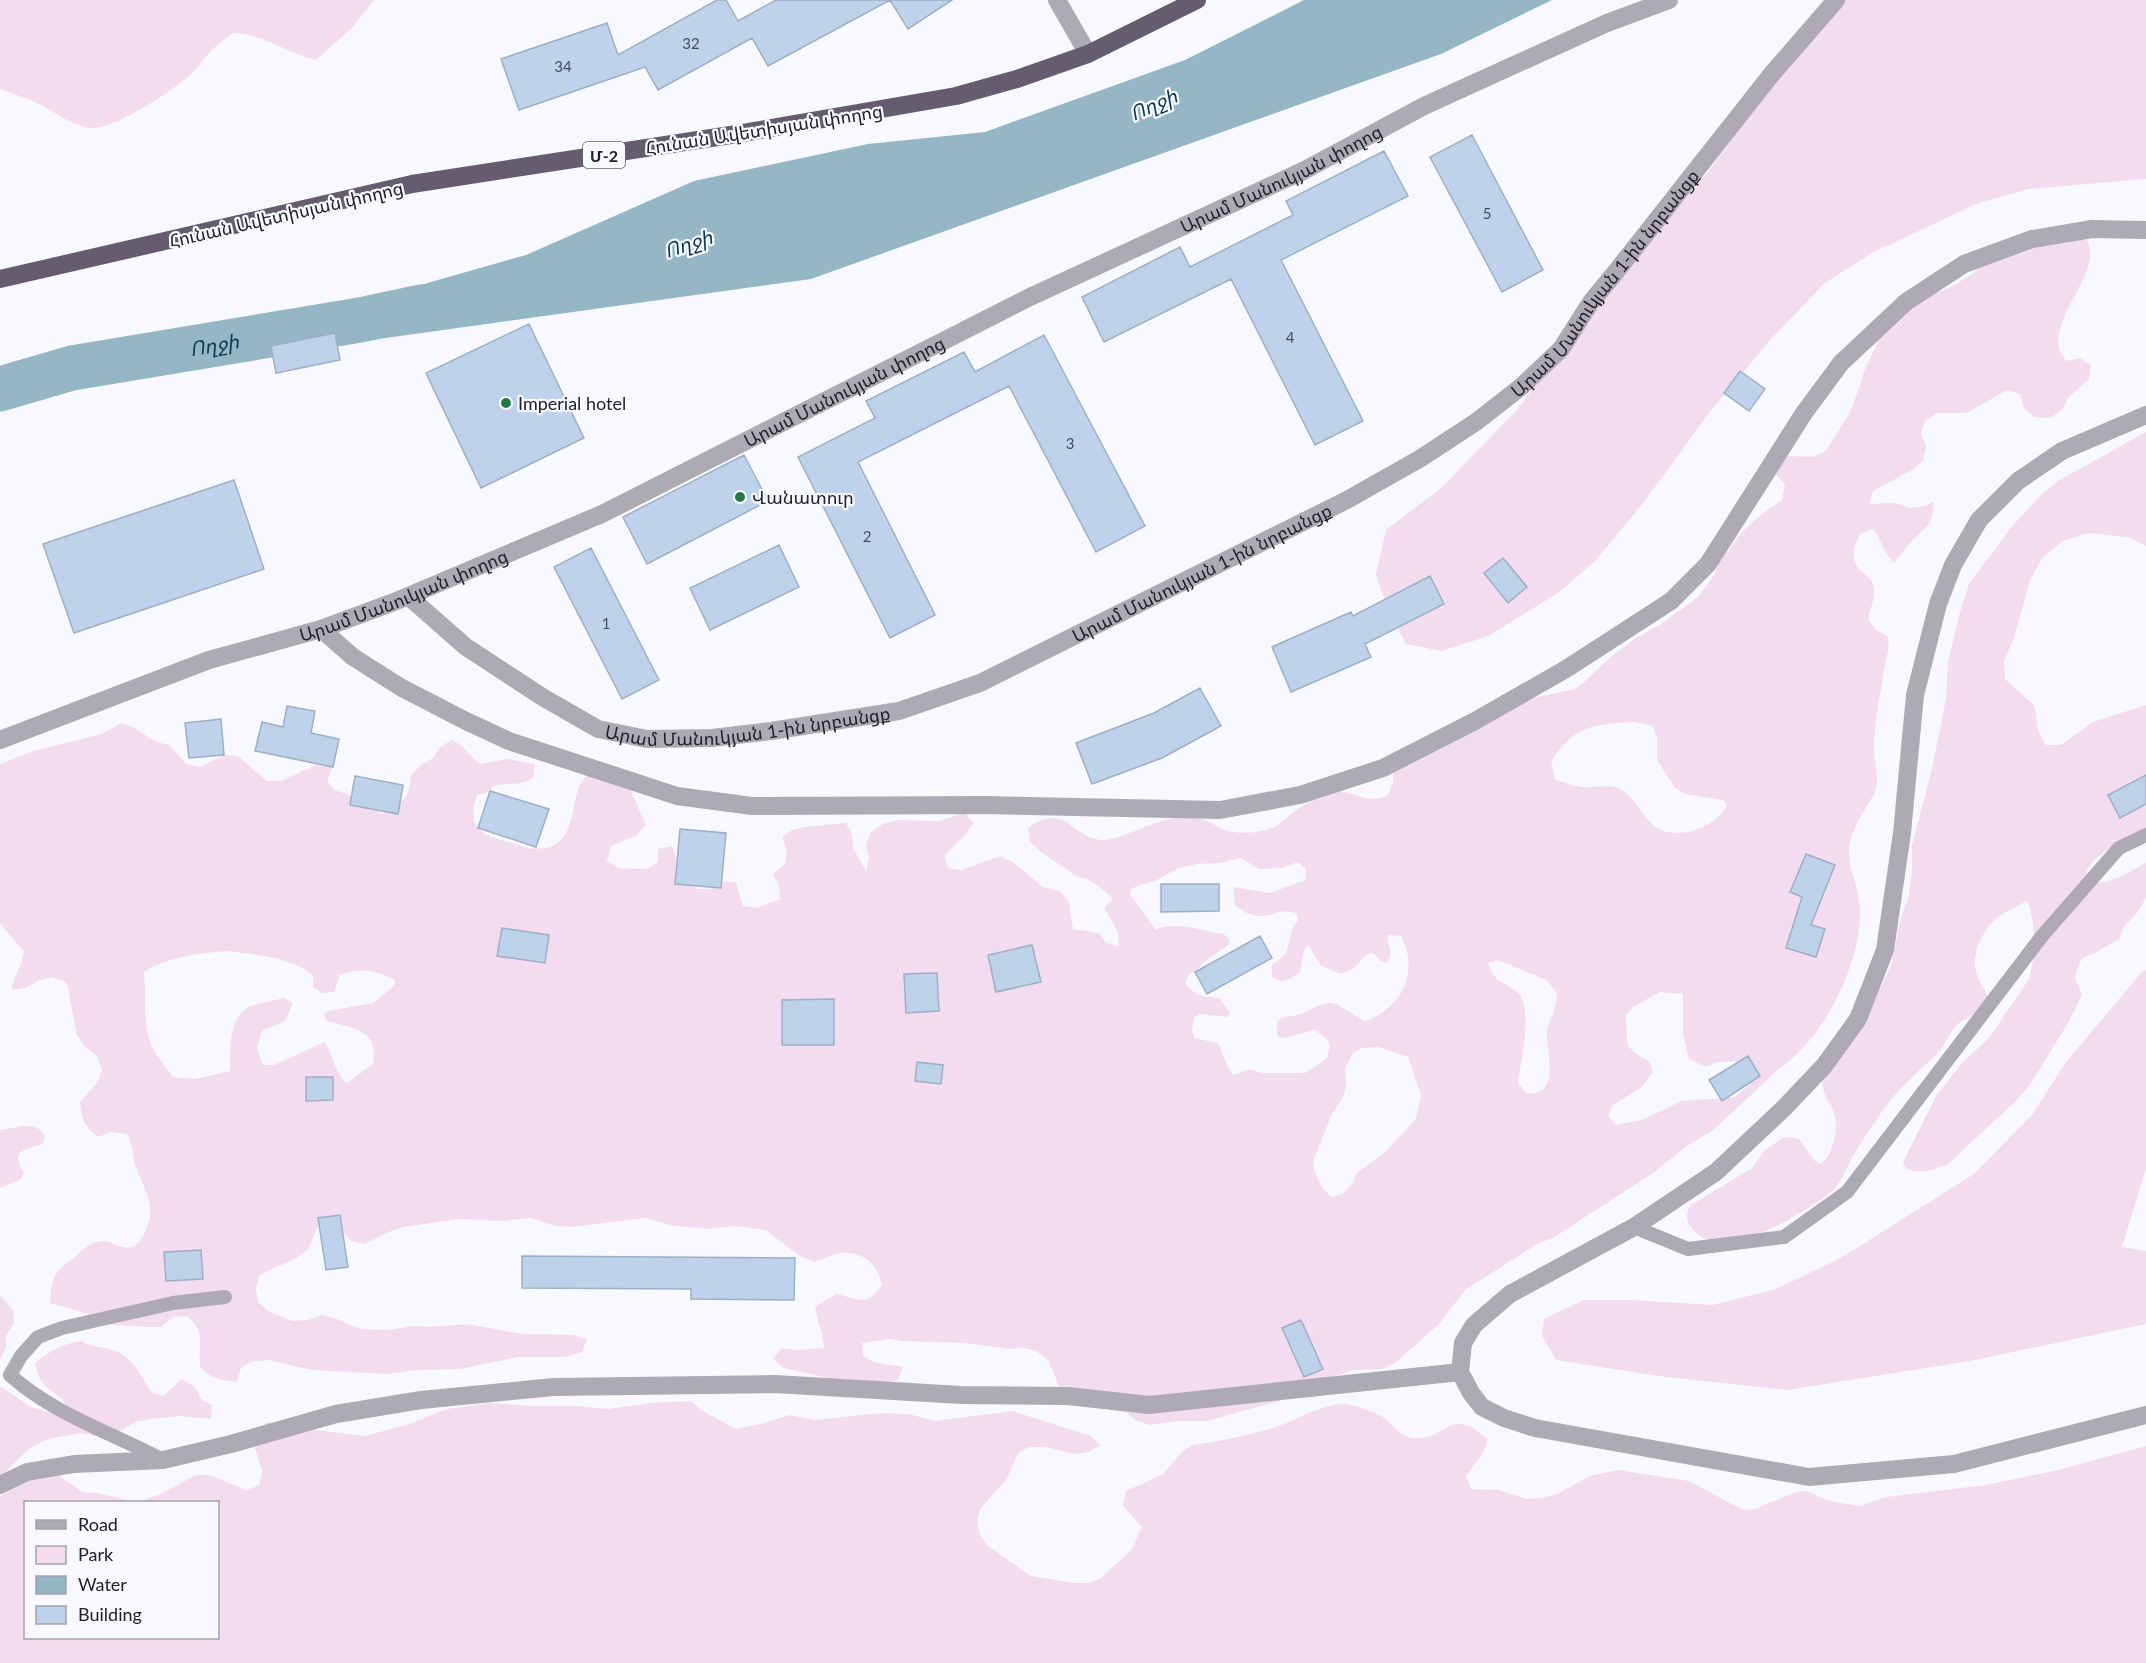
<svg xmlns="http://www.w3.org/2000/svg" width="2146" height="1663" font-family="Lato,'Noto Sans Armenian',sans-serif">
	<rect width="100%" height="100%" fill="#f8f9ff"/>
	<!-- green -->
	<path fill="#f3dcf0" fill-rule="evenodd" d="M 0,0 L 374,0 L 352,28 L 316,60 C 287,53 264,34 233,33 C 226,38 218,44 212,50 C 204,58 199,67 190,75 C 174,90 111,132 89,128 C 71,125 55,112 39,104 C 27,98 13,94 0,89 Z
		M 1844,0 L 2146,0 L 2146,179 L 2028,189 L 1976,204 L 1872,253 L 1825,283 L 1771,339 L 1709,413 L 1644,502 L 1595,561 L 1558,593 L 1488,636 L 1442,651 L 1406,644 L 1388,609 L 1376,575 L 1386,530 L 1441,488 L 1515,412 L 1613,284 L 1704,177 L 1802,46 Z
		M 2077,232 C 2080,235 2085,238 2087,241 C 2104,268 2052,314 2059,348 C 2060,352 2064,357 2066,361 L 2080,358 L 2091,365 L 2089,379 L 2068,398 L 2062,410 L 2050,418 L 2034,417 L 2024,408 L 2020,394 L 2007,390 L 1967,413 L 1937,413 L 1925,421 L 1921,434 L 1926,446 L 1923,461 L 1912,470 L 1873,491 L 1869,504 L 1896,503 L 1909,508 L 1921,507 L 1934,502 C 1932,527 1927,525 1912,541 C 1905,548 1900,556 1894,563 L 1886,553 L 1874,529 L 1861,533 C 1853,547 1849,560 1862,572 C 1866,575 1870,577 1872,582 C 1877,594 1871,607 1868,619 L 1876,630 L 1888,636 C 1890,650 1886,657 1884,671 C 1880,696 1874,723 1874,749 C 1874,762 1879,776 1876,790 C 1875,794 1872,797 1870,801 C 1862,814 1853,828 1850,842 C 1845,865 1860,887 1860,910 C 1861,964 1825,1037 1780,1068 L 1712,1131 L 1687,1146 L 1653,1173 L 1553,1238 L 1539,1243 L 1466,1289 L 1439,1324 L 1395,1363 L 1382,1369 L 1354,1370 L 1303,1386 L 1279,1401 L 1207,1421 L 1177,1421 L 1149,1425 L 1135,1420 L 1125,1411 L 1068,1396 L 1059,1386 L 1048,1360 L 1036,1351 L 1023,1348 L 1009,1349 L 965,1343 L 903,1341 L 889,1339 L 862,1343 L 863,1356 L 874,1362 L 903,1367 L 898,1380 L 885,1383 L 840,1381 L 784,1368 L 773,1359 L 782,1348 L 797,1350 L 824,1348 C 824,1333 817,1322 815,1307 L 836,1294 C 858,1298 866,1308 882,1285 C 878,1265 864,1251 841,1253 C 833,1254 823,1260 814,1262 L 800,1256 L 765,1230 L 736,1226 L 708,1229 L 674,1226 L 645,1218 L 572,1227 L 557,1226 L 530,1218 L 502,1221 L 459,1219 L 403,1227 L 389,1232 L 364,1244 L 351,1241 L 342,1231 L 319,1224 C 315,1231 313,1240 309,1247 C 303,1259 272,1267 259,1276 L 256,1289 L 258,1302 L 268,1311 L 292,1321 L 308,1320 L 322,1315 L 335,1318 L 360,1329 L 388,1330 L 414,1326 L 428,1327 L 467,1324 L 522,1334 L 574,1335 L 587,1339 L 582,1352 L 566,1357 L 518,1357 L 460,1369 L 417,1370 L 387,1374 L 312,1370 L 268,1360 L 253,1361 L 241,1368 L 237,1382 C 219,1380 212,1379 200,1367 C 198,1343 207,1333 187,1316 L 173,1317 L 161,1327 L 146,1327 L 101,1324 L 91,1315 L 50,1303 C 51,1294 51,1283 55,1276 C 60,1266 67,1264 75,1257 C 84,1249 91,1240 105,1241 C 114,1242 121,1250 132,1247 C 137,1245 142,1239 144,1234 C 160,1203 141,1188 134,1160 C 132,1150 132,1143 127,1134 L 111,1132 L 98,1137 C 84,1126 82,1120 80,1102 L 97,1083 L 102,1070 L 97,1056 L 85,1047 L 77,1035 L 67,983 L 52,977 L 38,981 L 25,988 L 11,990 C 14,976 22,966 24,952 L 0,923 L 0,764 L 34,751 L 99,735 L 122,723 C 142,729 150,742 169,745 L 187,764 L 200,767 L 224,755 L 238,756 L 267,781 L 281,781 L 316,765 L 333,767 L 327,780 L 334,790 L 347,794 L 382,814 C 402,805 410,797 411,775 L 422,764 L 433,758 L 440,747 L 452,740 C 465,746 469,756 480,764 L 507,759 L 535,764 L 533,778 C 518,787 510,782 493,786 L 490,791 L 477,795 C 461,840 500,836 529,849 C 537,847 546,850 552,846 C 575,835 571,807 579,787 C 580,783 584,779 587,775 L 630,789 L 646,825 L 636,836 L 611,846 L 607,861 L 619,868 L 647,869 L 658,862 L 658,849 L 672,846 L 676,858 L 675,872 L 697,889 L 710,889 L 720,882 L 736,882 L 743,906 L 757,908 L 780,899 L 779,886 L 773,874 L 785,864 L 787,850 L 782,837 L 792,830 L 805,827 L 846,823 L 852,834 L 853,848 L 866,871 L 869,858 L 866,845 L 871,832 L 883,824 L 897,820 L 938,821 L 965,813 L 974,823 L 964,836 L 944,856 L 949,868 L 962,870 L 1000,856 L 1013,862 L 1043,887 L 1060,891 L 1069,902 L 1073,929 L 1099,933 L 1106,943 L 1119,946 L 1118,932 L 1104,908 L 1113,899 L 1102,889 L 1089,880 L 1076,876 L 1041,852 L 1030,842 L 1028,828 C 1067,801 1069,837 1102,840 C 1122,841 1154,818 1180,818 C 1188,817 1201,818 1207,821 C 1215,824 1220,829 1228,831 C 1240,834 1257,833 1269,829 C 1279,826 1283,820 1291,814 C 1303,805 1321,794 1336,792 C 1356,790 1365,806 1388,795 L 1393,782 L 1393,770 L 1520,701 L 1574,689 L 1584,682 L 1614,654 L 1636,638 L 1661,624 L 1698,597 L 1714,575 L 1719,563 L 1743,531 L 1762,514 L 1782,500 L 1785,485 L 1776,474 L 1775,461 L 1787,456 L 1813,457 L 1826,451 L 1849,414 L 1860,386 L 1863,374 L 1881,335 L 1920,298 L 1947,289 L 1971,275 L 1990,258 ZM 1634,722 L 1653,726 L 1657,737 L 1657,760 L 1675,788 L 1685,794 L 1723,800 L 1727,805 C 1717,828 1674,843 1653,825 C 1640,814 1635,796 1618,788 C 1609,784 1592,788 1582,787 C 1573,786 1564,782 1555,780 L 1551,762 C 1575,724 1593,725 1634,722 ZM 1241,858 L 1259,869 L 1282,868 L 1298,862 L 1306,869 L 1305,880 L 1270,893 L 1233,887 L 1235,905 C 1264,930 1278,903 1297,914 L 1298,920 L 1292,929 L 1286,954 L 1272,965 L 1272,977 C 1282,985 1291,979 1300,972 L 1304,950 L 1309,946 L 1321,966 L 1341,974 C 1346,972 1353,970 1356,966 C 1364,960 1362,954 1373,953 L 1381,961 L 1386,963 C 1396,953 1386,946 1388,935 L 1401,936 C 1420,972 1402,1008 1365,1021 C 1355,1017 1340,1004 1332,1003 C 1321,1002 1310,1010 1301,1014 C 1295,1016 1288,1016 1282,1017 C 1275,1024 1276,1028 1278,1037 L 1283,1038 L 1315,1030 L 1328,1040 L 1330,1046 L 1327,1058 L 1305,1073 L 1262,1073 L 1250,1069 L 1233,1075 C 1225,1065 1224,1053 1217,1043 L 1194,1038 L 1192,1030 L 1194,1018 L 1199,1014 L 1228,1017 L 1230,1012 L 1219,998 C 1204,997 1194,996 1185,982 L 1190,973 L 1195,972 L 1204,962 L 1230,944 L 1229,939 L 1224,934 C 1206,931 1170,920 1156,930 L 1130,894 L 1132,889 L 1137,886 L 1155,881 L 1179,868 L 1197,864 L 1220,863 ZM 227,951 C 252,954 294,958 313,975 L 313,987 L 323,993 L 334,992 L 340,975 C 362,967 375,970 395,980 L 394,986 L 373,1003 L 328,1011 L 324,1015 L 327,1021 C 354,1029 379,1029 373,1064 L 347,1083 C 337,1077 332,1053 325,1042 L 274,1065 L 263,1065 L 257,1048 L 262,1031 L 285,1021 L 293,1003 L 284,998 C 274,1001 261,1002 251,1006 C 227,1016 231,1050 230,1071 L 195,1079 L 173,1077 C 167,1068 159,1060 154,1050 C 141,1027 147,997 144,972 C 168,957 199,953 227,951 ZM 1498,960 L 1546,980 L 1557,993 C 1556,999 1556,1005 1554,1011 C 1552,1017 1548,1023 1547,1029 C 1545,1050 1563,1097 1526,1093 L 1518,1083 C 1521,1060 1532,1015 1520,995 C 1514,987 1505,985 1497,979 C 1493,975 1490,968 1488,963 ZM 1660,992 L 1683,994 L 1683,1035 L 1689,1059 L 1706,1067 L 1717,1062 L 1746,1061 L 1754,1080 L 1735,1097 L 1682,1101 L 1642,1120 L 1616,1125 L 1608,1116 L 1613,1105 L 1642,1087 L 1653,1072 L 1649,1061 C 1622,1047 1628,1045 1626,1015 L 1633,1007 ZM 1378,1047 L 1408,1057 L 1421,1095 L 1416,1119 L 1384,1153 L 1357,1173 L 1352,1184 L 1343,1193 L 1333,1197 C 1322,1192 1314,1173 1313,1162 L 1331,1116 L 1343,1097 L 1346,1087 L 1345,1069 L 1353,1053 L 1362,1048 Z
		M 2146,432 L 2146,546 L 2128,537 L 2088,533 L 2063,541 L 2043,557 L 2030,580 L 2014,638 L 2004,661 L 2005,679 L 2035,706 L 2038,730 L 2046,745 L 2061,745 L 2093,722 L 2146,705 L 2146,828 C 2132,836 2076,861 2088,881 C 2106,888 2130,871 2146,863 L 2146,898 L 2137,913 L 2124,927 L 2119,939 L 2095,953 L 2084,957 L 2080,962 L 2075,977 L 2082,995 L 2068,1023 L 2030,1085 L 2015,1102 L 1948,1164 C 1934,1170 1918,1176 1905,1167 L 1903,1162 L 1936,1096 L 1962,1063 L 1989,1038 L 2029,979 L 2035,952 L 2033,923 L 2029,905 L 2026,901 C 2017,907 2005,911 1997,918 C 1983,930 1971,953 1976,972 C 1979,981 1985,990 1989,998 C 1984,1003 1979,1010 1973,1015 C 1969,1018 1962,1020 1958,1024 C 1950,1031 1945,1045 1937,1054 C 1919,1071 1901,1086 1886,1106 C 1874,1122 1863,1139 1853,1156 C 1845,1170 1842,1183 1829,1194 C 1802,1214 1717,1268 1690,1226 C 1686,1220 1686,1211 1691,1205 L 1752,1168 L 1764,1151 L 1782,1138 L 1788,1137 L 1799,1139 L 1815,1161 L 1821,1164 C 1833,1155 1838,1130 1835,1116 C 1831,1101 1824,1100 1822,1082 L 1867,1016 L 1892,963 L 1901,917 L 1908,899 L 1912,871 L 1912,845 L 1931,773 L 1946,699 L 1948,662 L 1960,612 L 1969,584 L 2013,525 L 2041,495 L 2058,481 Z
		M 2146,970 L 2146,1169 L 2122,1247 L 2146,1251 L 2146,1324 L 1970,1361 L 1787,1390 L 1658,1376 L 1556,1360 L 1542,1336 L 1544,1319 L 1584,1300 L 1633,1300 L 1712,1305 L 1776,1289 L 1839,1259 L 1974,1174 L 2032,1115 L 2066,1062 L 2142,972 Z
		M 23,1126 C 34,1126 39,1126 45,1136 L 43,1143 C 25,1152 9,1148 24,1173 L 21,1179 L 0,1188 L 0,1130 Z
		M 0,1295 L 13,1310 L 14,1324 L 6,1335 L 6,1348 L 0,1359 Z
		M 81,1341 C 92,1347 97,1346 109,1349 C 132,1354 140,1374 151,1392 L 163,1396 L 182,1379 L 195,1387 L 201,1399 L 212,1405 L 211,1419 L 179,1416 L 151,1419 L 135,1422 L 111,1437 L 95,1436 L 82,1433 L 54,1438 L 41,1442 L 29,1449 L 0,1477 L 0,1386 L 31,1407 L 57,1414 L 67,1406 C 52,1385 41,1393 35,1363 C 49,1351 63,1344 81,1341 Z
		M 691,1401 L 701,1410 L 736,1429 L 761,1424 L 789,1415 L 815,1420 L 882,1413 L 909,1414 L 935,1421 L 1012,1411 L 1091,1436 L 1100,1446 L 1088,1452 L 1074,1454 L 1045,1447 L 1030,1447 L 1018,1453 L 1007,1479 L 980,1509 L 977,1523 L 980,1535 L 988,1546 L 1031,1576 L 1074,1583 L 1088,1583 L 1100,1579 L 1131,1550 L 1142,1527 L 1123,1506 L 1126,1491 L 1163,1474 L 1181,1453 L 1192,1445 C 1219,1442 1247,1435 1273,1428 C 1292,1422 1328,1401 1347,1404 C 1357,1406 1373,1411 1381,1416 C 1394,1423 1397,1437 1414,1438 C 1448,1441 1449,1403 1488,1440 L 1483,1453 L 1466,1476 L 1471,1489 L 1498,1490 L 1527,1499 L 1541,1498 L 1555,1495 L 1590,1476 L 1618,1470 L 1689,1481 L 1743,1510 L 1755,1509 L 1793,1493 L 1806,1491 L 1833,1502 L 1860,1506 L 1886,1497 L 1986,1485 L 2058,1470 L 2146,1446 L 2146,1663 L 0,1663 L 0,1496 L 50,1469 L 82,1492 L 97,1493 L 136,1502 L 26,1502 L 26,1638 L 218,1638 L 218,1502 L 138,1502 L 161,1494 L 196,1475 L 209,1475 L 247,1490 L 259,1485 L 262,1471 L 254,1445 L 257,1431 L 266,1423 L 279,1422 L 307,1429 L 365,1436 L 409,1424 L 447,1409 L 489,1403 L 535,1406 L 575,1406 L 608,1409 L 650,1403 Z"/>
	<!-- water -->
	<path fill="#95b6c5" d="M 1304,0 L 1552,0 L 1441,54 L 811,279 L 364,341 L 357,303 L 526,255 L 694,181 L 868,144 L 985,132 L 1185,60 Z"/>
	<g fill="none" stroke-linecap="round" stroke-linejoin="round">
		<!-- river -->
		<path stroke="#95b6c5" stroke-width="45" id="s1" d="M 0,389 L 72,368 L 360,320 L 421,307"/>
	</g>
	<!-- building -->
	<path fill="#bed2eb" stroke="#9eafc4" stroke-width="1.5" d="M 717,0 L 726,0 L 738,21 L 776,0 L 952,0 L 908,29 L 890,0 L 768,66 L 752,38 L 658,90 L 645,67 L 519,110 L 501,59 L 607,23 L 618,55 Z
		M 1472,135 L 1543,270 L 1502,292 L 1430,157 Z
		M 1384,151 L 1408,196 L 1281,260 L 1363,421 L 1315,445 L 1231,279 L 1104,342 L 1082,297 L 1180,247 L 1190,267 L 1293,215 L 1286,201 Z
		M 529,324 L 584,438 L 481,488 L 426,373 Z
		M 335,333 L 340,360 L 276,373 L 271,346 Z
		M 1044,335 L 1145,526 L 1096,552 L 1009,386 L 858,462 L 935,615 L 890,638 L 798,457 L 875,418 L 866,401 L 964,352 L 975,372 Z
		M 1740,371 L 1765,389 L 1749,411 L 1724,393 Z
		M 744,455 L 768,501 L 647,564 L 623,517 Z
		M 234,480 L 264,569 L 74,633 L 43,544 Z
		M 779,545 L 799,587 L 710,630 L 690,588 Z
		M 591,548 L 659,680 L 622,699 L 554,567 Z
		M 1503,558 L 1527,587 L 1508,603 L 1484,573 Z
		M 1430,576 L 1444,604 L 1365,644 L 1371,657 L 1291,692 L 1272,647 L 1351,612 L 1353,616 Z
		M 1200,688 L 1221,726 L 1162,758 L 1092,784 L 1076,743 L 1154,713 Z
		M 287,706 L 315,711 L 311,733 L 339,739 L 333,767 L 255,751 L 262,722 L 283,727 Z
		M 221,719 L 224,755 L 189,758 L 185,723 Z
		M 2146,775 L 2146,804 L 2120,818 L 2108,795 Z
		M 355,776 L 403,785 L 398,814 L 350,805 Z
		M 490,791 L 549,809 L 536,847 L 478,828 Z
		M 680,829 L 726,833 L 721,888 L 675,884 Z
		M 1806,854 L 1835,865 L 1811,925 L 1825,929 L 1816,957 L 1786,948 L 1802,897 L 1790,892 Z
		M 1161,884 L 1219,884 L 1219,911 L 1161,912 Z
		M 502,928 L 549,935 L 545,963 L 497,956 Z
		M 1260,936 L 1272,958 L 1207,994 L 1195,972 Z
		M 1032,945 L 1041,982 L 996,992 L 988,955 Z
		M 937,973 L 939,1011 L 906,1013 L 904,974 Z
		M 834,999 L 834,1045 L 782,1045 L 782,1000 Z
		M 1748,1056 L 1760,1076 L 1722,1101 L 1709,1080 Z
		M 917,1062 L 943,1065 L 941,1084 L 915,1081 Z
		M 306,1077 L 333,1077 L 333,1100 L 306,1101 Z
		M 340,1215 L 348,1267 L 326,1270 L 318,1218 Z
		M 201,1250 L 203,1279 L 166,1281 L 164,1252 Z
		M 522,1256 L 795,1258 L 794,1300 L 691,1299 L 691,1289 L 522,1288 Z
		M 1301,1320 L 1323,1369 L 1304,1377 L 1282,1328 Z"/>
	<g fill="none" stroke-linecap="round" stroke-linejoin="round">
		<!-- service -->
		<path stroke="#aeaab4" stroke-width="14" d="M 1634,1227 L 1688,1249 L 1784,1237 L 1847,1192 L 2042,936 L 2119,848 L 2146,835
			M 163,1460 C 112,1433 53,1414 10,1375 L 21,1356 L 38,1337 L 62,1328 L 173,1303 L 225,1297"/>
		<!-- minor -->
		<g stroke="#aeaab4" stroke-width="18">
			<path d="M 1057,0 L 1088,54"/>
			<path id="s2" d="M 408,596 L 466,647 L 544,698 L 598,729 L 647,739 L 712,738 L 771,731 L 899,711 L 980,683 L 1347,500 L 1421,458 L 1476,422 L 1522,386 L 1561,349 L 1591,302 L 1615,273 L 1771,75 L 1836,0"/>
		</g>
		<!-- tertiary -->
		<g stroke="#aeaab4" stroke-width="18">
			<path d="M 2146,415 L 2062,451 L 2018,481 L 1979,520 L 1953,565 L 1938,604 L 1915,695 L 1902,833 L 1885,950 L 1858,1019 L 1824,1066 L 1783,1109 L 1716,1172 L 1634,1227 L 1510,1294 L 1474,1325 L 1463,1343 L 1460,1372 L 1471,1393 L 1482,1407 L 1504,1418 L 1535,1428 L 1809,1477 L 1954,1464 L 2146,1415"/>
			<path d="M 321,629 L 353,657 L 402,688 L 466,721 L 509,741 L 677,796 L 752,806 L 985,805 L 1220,810 L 1300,795 L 1383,768 L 1475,721 L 1566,669 L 1671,601 L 1708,564 L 1804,413 L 1841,363 L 1906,302 L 1964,264 L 2032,239 L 2092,229 L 2146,230"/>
			<path id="s3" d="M 0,740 L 209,660 L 321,629 L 394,602 L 602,514 L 1030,297 L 1305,170 L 1424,106 L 1607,23 L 1669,0"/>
			<path d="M 0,1485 L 27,1472 L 74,1464 L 163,1460 L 231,1444 L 336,1414 L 421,1400 L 553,1387 L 775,1384 L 961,1395 L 1068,1396 L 1149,1405 L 1460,1372"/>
		</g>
		<!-- trunk -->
		<path stroke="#655c70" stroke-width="18" d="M 0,279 L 412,184 L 737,134 L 956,96 L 1017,79 L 1088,54 L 1197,0"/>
	</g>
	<!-- markers -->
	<g fill="#2a7746" stroke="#f8f9ff" stroke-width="2">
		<circle cx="506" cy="403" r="6"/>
		<circle cx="740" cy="497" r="6"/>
	</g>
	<g text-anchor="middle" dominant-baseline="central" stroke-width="4.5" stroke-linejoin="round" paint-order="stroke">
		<!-- number labels -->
		<g font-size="15" fill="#484d5b">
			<text x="691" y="43">32</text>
			<text x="563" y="66">34</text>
			<text x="1487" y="213">5</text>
			<text x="1290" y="337">4</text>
			<text x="1070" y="443">3</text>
			<text x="867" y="536">2</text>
			<text x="606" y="623">1</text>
		</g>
		<!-- shield labels -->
		<rect fill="#f8f9ff" stroke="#61626b" stroke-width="1.5" x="583" y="142" width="42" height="26" rx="4.5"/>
		<g font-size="16" font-weight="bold" fill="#20212b">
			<text x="604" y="155">Մ-2</text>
		</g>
		<!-- street labels -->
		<g font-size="18" fill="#20212b" stroke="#f8f9ff">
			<text transform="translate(764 129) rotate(-9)">Հունան Ավետիսյան փողոց</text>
			<text stroke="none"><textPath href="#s3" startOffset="1401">Արամ Մանուկյան փողոց</textPath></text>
			<text transform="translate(286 214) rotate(-13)">Հունան Ավետիսյան փողոց</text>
			<text stroke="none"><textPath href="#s2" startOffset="1374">Արամ Մանուկյան 1-ին նրբանցք</textPath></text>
			<text stroke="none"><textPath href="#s3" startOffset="915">Արամ Մանուկյան փողոց</textPath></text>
			<text stroke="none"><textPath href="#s2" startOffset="870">Արամ Մանուկյան 1-ին նրբանցք</textPath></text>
			<text stroke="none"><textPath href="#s3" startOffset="429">Արամ Մանուկյան փողոց</textPath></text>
			<text stroke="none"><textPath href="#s2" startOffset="384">Արամ Մանուկյան 1-ին նրբանցք</textPath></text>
		</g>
		<!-- poi labels -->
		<g font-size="18" fill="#20212b" stroke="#f8f9ff" text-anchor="start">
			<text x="518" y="403">Imperial hotel</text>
			<text x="752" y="497">Վանատուր</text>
		</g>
		<!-- water labels -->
		<g font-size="20" font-style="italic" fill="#0b3a4c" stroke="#f8f9ff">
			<text transform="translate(1153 104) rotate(-24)">Ողջի</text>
			<text transform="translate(688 243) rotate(-18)">Ողջի</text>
			<text stroke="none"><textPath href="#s1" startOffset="219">Ողջի</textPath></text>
		</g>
	</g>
	<!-- legend -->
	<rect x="24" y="1501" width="195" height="138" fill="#f8f9ff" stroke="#a2a3aa" stroke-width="1.5"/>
	<rect x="36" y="1520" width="30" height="9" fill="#aeaab4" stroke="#a2a3aa" stroke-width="1.5"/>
	<text x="78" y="1531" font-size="18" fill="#20212b">Road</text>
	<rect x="36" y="1546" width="30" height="18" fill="#f3dcf0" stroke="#a2a3aa" stroke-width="1.5"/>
	<text x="78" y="1561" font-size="18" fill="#20212b">Park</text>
	<rect x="36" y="1576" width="30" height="18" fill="#95b6c5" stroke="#a2a3aa" stroke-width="1.5"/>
	<text x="78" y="1591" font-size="18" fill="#20212b">Water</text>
	<rect x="36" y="1606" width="30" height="18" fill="#bed2eb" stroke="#a2a3aa" stroke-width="1.5"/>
	<text x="78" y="1621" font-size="18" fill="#20212b">Building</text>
</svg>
